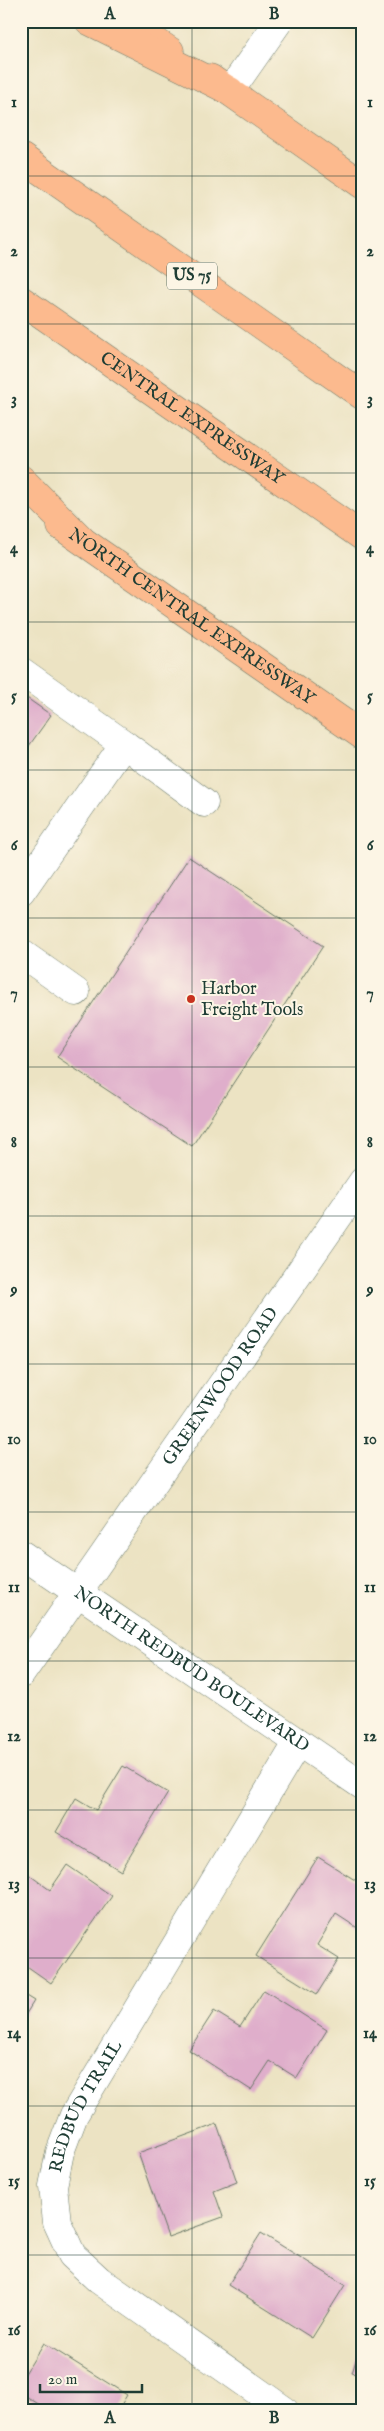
<svg xmlns="http://www.w3.org/2000/svg" width="384" height="2431" font-family="'IM FELL English',serif">
	<rect width="100%" height="100%" fill="#fcf5e5"/>
	<filter id="ink" filterUnits="userSpaceOnUse"><feTurbulence type="fractalNoise" baseFrequency=".02" numOctaves="2"/><feDisplacementMap in="SourceGraphic" scale="10" xChannelSelector="R" yChannelSelector="G"/><feConvolveMatrix kernelMatrix="1 2 1 2 8 2 1 2 1" color-interpolation-filters="sRGB"/></filter>
	<filter id="wash" filterUnits="userSpaceOnUse"><feTurbulence type="fractalNoise" baseFrequency=".0096" numOctaves="4" result="noise"/><feDisplacementMap in="SourceGraphic" scale="20" xChannelSelector="R" yChannelSelector="G"/><feGaussianBlur stdDeviation="1.12" result="paint"/><feColorMatrix in="noise" values="0 0 0 0 0 0 0 0 0 0 0 0 0 0 0 0 0 1.4 0 .05"/><feComposite in="paint" operator="in"/></filter>
	<g filter="url(#wash)">
		<rect width="100%" height="100%" fill="#ece3c3"/>
		<g id="blocks">
			<!-- building -->
			<path fill="#dfaecb" d="M 21,694 L 51,715 L 21,757 Z
				M 189,857 L 323,946 L 192,1146 L 57,1057 Z
				M 123,1766 L 168,1793 L 121,1871 L 56,1832 L 76,1798 L 96,1810 Z
				M 318,1857 L 363,1885 L 363,1923 L 359,1929 L 336,1914 L 317,1945 L 339,1959 L 317,1994 L 256,1956 Z
				M 67,1865 L 112,1896 L 51,1983 L 21,1962 L 21,1869 L 50,1890 Z
				M 264,1990 L 327,2030 L 297,2078 L 270,2061 L 251,2090 L 189,2050 L 214,2011 L 240,2027 Z
				M 21,1993 L 34,2001 L 21,2022 Z
				M 217,2124 L 237,2182 L 214,2191 L 223,2217 L 168,2237 L 138,2153 Z
				M 261,2233 L 345,2285 L 312,2338 L 228,2285 Z
				M 362,2341 L 363,2341 L 363,2376 L 352,2373 Z
				M 44,2343 L 127,2395 L 118,2410 L 48,2410 L 21,2393 L 21,2380 Z"/>
		</g>
	</g>
	<g filter="url(#ink)">
		<use href="#blocks" fill-opacity="0" stroke="#677766" stroke-width="1"/>
		<g fill="none" stroke-linecap="round" stroke-linejoin="round">
			<!-- minor casing -->
			<g stroke="#677766" stroke-width="29">
				<g id="minor">
					<path d="M 230,91 L 279,21"/>
					<path d="M 21,671 L 124,744 L 21,892"/>
					<path d="M 124,744 L 204,803"/>
					<path d="M 21,953 L 76,992"/>
					<path id="s1" d="M 21,1554 L 363,1786"/>
					<path id="s2" d="M 21,1674 L 363,1181"/>
					<path id="s3" d="M 284,2410 L 99,2280 L 72,2255 L 57,2222 L 53,2186 L 60,2152 L 74,2115 L 298,1742"/>
				</g>
			</g>
			<!-- major casing -->
			<g stroke="#677766" stroke-width="29">
				<g id="major">
					<path d="M 125,21 L 170,51"/>
					<path d="M 210,78 L 363,185"/>
					<path id="s4" d="M 61,526 L 363,736"/>
				</g>
			</g>
			<!-- highway casing -->
			<g stroke="#677766" stroke-width="29">
				<g id="highway">
					<path d="M 89,21 L 230,91"/>
					<path d="M 21,157 L 363,396"/>
					<path id="s5" d="M 21,300 L 363,537"/>
					<path d="M 21,479 L 81,539"/>
				</g>
			</g>
			<!-- minor -->
			<use href="#minor" stroke="#fff" stroke-width="28"/>
			<!-- major -->
			<use href="#major" stroke="#fcba8e" stroke-width="28"/>
			<!-- highway -->
			<use href="#highway" stroke="#fcba8e" stroke-width="28"/>
		</g>
	</g>
	<!-- grid -->
	<path fill="none" stroke="#1f3d34" stroke-width="1" stroke-opacity="0.55" d="M 192,21 L 192,2410M 21,176 L 363,176M 21,324 L 363,324M 21,473 L 363,473M 21,622 L 363,622M 21,770 L 363,770M 21,918 L 363,918M 21,1067 L 363,1067M 21,1216 L 363,1216M 21,1364 L 363,1364M 21,1512 L 363,1512M 21,1661 L 363,1661M 21,1810 L 363,1810M 21,1958 L 363,1958M 21,2106 L 363,2106M 21,2255 L 363,2255"/>
	<!-- markers -->
	<circle fill="#c8321e" stroke="#fcf5e5" stroke-width="2" cx="191" cy="999" r="5"/>
	<g text-anchor="middle" dominant-baseline="central" stroke-width="4" stroke-linejoin="round" paint-order="stroke">
		<!-- shield labels -->
		<rect fill="#fcf5e5" stroke="#617469" stroke-width="1" x="167" y="262.5" width="50" height="27" rx="4"/>
		<g font-size="16" font-weight="bold" fill="#1f3d34">
			<text x="192" y="276">US 75</text>
		</g>
		<!-- street labels -->
		<g font-size="18" fill="#1f3d34" stroke="#fcf5e5">
			<text stroke="none"><textPath href="#s5" startOffset="208">CENTRAL EXPRESSWAY</textPath></text>
			<text stroke="none"><textPath href="#s4" startOffset="159">NORTH CENTRAL EXPRESSWAY</textPath></text>
			<text stroke="none"><textPath href="#s2" startOffset="350">GREENWOOD ROAD</textPath></text>
			<text stroke="none"><textPath href="#s1" startOffset="206">NORTH REDBUD BOULEVARD</textPath></text>
			<text stroke="none"><textPath href="#s3" startOffset="422">REDBUD TRAIL</textPath></text>
		</g>
		<!-- poi labels -->
		<g font-size="18" fill="#1f3d34" stroke="#fcf5e5" text-anchor="start">
			<text x="201" y="989">Harbor<tspan x="201" dy="21">Freight Tools</tspan></text>
		</g>
	</g>
	<!-- margin -->
	<rect width="384" height="2431" fill="none" stroke="#fcf5e5" stroke-width="55"/>
	<!-- scale -->
	<path d="M40 2384v8h102v-8" fill="none" stroke="#1f3d34" stroke-width="2.5"/>
	<text x="48" y="2384" font-size="15" fill="#1f3d34" stroke="#fcf5e5" stroke-width="4" paint-order="stroke">20 m</text>
	<rect x="28" y="28" width="328" height="2376" fill="none" stroke="#1f3d34" stroke-width="2"/>
	<g font-size="16" text-anchor="middle" font-weight="bold" fill="#1f3d34">
		<text x="110" y="19">A</text>
		<text x="274" y="19">B</text>
		<text x="14" y="107">1</text>
		<text x="370" y="107">1</text>
		<text x="14" y="256">2</text>
		<text x="370" y="256">2</text>
		<text x="14" y="404">3</text>
		<text x="370" y="404">3</text>
		<text x="14" y="553">4</text>
		<text x="370" y="553">4</text>
		<text x="14" y="701">5</text>
		<text x="370" y="701">5</text>
		<text x="14" y="850">6</text>
		<text x="370" y="850">6</text>
		<text x="14" y="998">7</text>
		<text x="370" y="998">7</text>
		<text x="14" y="1147">8</text>
		<text x="370" y="1147">8</text>
		<text x="14" y="1295">9</text>
		<text x="370" y="1295">9</text>
		<text x="14" y="1444">10</text>
		<text x="370" y="1444">10</text>
		<text x="14" y="1592">11</text>
		<text x="370" y="1592">11</text>
		<text x="14" y="1741">12</text>
		<text x="370" y="1741">12</text>
		<text x="14" y="1889">13</text>
		<text x="370" y="1889">13</text>
		<text x="14" y="2038">14</text>
		<text x="370" y="2038">14</text>
		<text x="14" y="2186">15</text>
		<text x="370" y="2186">15</text>
		<text x="14" y="2335">16</text>
		<text x="370" y="2335">16</text>
		<text x="110" y="2423">A</text>
		<text x="274" y="2423">B</text>
	</g>
</svg>
